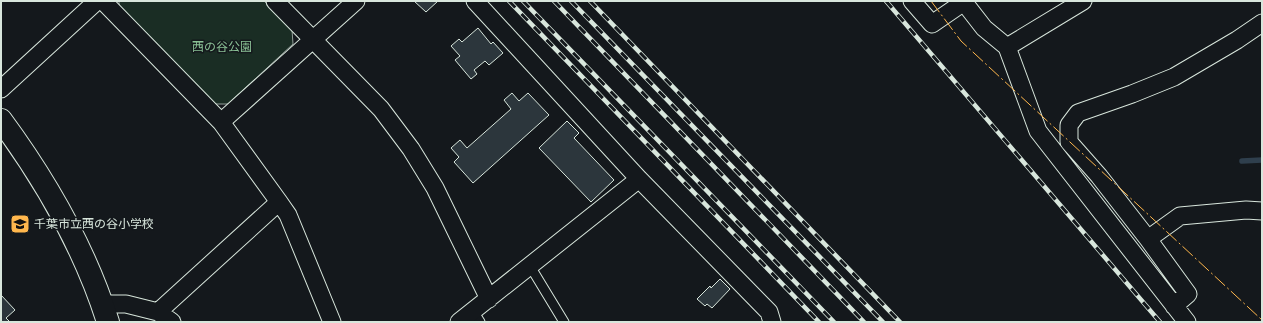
<svg xmlns="http://www.w3.org/2000/svg" width="1263" height="323" font-family="'Space Grotesk','Noto Sans JP',sans-serif">
	<rect width="100%" height="100%" fill="#14181c"/>
	<!-- green -->
	<path fill="#1a2d24" stroke="#939e99" d="M 119,1 L 264,1 L 292,30 L 293,44 L 228,104 L 213,104 L 119,6 Z"/>
	<g fill="none" stroke-linecap="round" stroke-linejoin="round">
		<!-- stream -->
		<path stroke="#2f3f4d" stroke-width="5.5" d="M 1242,161 L 1262,160"/>
	</g>
	<!-- building -->
	<path fill="#2c363c" stroke="#d8e6dc" d="M 414,1 L 438,1 L 426,12 Z
		M 478,28 L 491,44 L 493,42 L 503,53 L 489,65 L 485,61 L 474,70 L 477,74 L 471,79 L 455,60 L 460,56 L 451,46 L 459,39 L 462,42 Z
		M 512,93 L 519,101 L 528,93 L 549,115 L 473,183 L 454,162 L 459,157 L 451,148 L 460,140 L 467,148 L 511,109 L 504,100 Z
		M 567,121 L 579,133 L 574,138 L 614,180 L 591,202 L 539,148 Z
		M 720,279 L 730,289 L 712,308 L 707,304 L 705,306 L 697,299 L 710,286 L 711,288 Z
		M 1,295 L 15,310 L 6,318 L 10,322 L 1,322 Z"/>
	<g fill="none" stroke-linecap="round" stroke-linejoin="round">
		<!-- lane casing -->
		<g stroke="#d8e6dc" stroke-width="11">
			<path id="lane" d="M 530,266 L 564,322
				M 473,311 L 480,322"/>
		</g>
		<!-- street casing -->
		<g stroke="#d8e6dc" stroke-width="19">
			<path id="street" d="M 103,1 L 221,122 L 279,202 L 288,215 L 332,322
				M 275,1 L 381,109 L 411,149 L 435,188 L 489,299
				M 475,1 L 639,179 L 769,312 L 772,322
				M 912,1 L 932,24 L 964,2
				M 963,1 L 984,28 L 1007,47 L 1038,131 L 1187,322
				M 1007,47 L 1083,1
				M 1,89 L 97,1
				M 221,122 L 356,1
				M 1148,239 L 1180,216 L 1246,210 L 1262,211
				M 102,304 L 126,304 L 158,312 L 172,322
				M 1174,306 L 1188,294 L 1148,239 L 1099,176 L 1069,142 L 1069,125 L 1078,113 L 1132,94 L 1174,77 L 1237,40 L 1262,23
				M 158,312 L 279,202
				M 459,322 L 639,179"/>
		</g>
		<!-- secondary casing -->
		<g stroke="#d8e6dc" stroke-width="24">
			<path id="secondary" d="M 1,120 C 46,181 85,249 108,322"/>
		</g>
		<!-- lane -->
		<use href="#lane" stroke="#14181c" stroke-width="9"/>
		<!-- street -->
		<use href="#street" stroke="#14181c" stroke-width="17"/>
		<!-- secondary -->
		<use href="#secondary" stroke="#14181c" stroke-width="22"/>
		<!-- rail casing -->
		<g stroke="#d8e6dc" stroke-width="4.5">
			<path id="rail" d="M 509,1 L 819,322
				M 523,1 L 834,322
				M 554,1 L 864,322
				M 571,1 L 883,322
				M 590,1 L 900,322
				M 886,1 L 1160,322"/>
		</g>
		<!-- rail -->
		<use href="#rail" stroke="#14181c" stroke-width="3" stroke-dasharray="9" stroke-linecap="butt"/>
		<!-- power -->
		<path stroke="#ffb74d" stroke-width="1" stroke-dasharray="14 3 2 3" stroke-linecap="butt" d="M 931,1 L 961,41 L 1262,320"/>
	</g>
	<!-- icons -->
	<defs>
		<g id="school-square" transform="scale(1)"><rect x="-9" y="-9" width="18" height="18" rx="4" fill="#ffb74d" stroke="#14181c"/><path d="M0-5L7-2L0 1L-7-2ZM-4 1L0 2.5L4 1V4Q0 6-4 4Z" fill="#111"/></g>
	</defs>
	<g fill-rule="evenodd">
		<use href="#school-square" x="20" y="224"/>
	</g>
	<g text-anchor="middle" dominant-baseline="central" stroke-width="3" stroke-linejoin="round" paint-order="stroke">
		<!-- park labels -->
		<g font-size="12" fill="#8ac095" stroke="#14181c">
			<text x="222" y="47">西の谷公園</text>
		</g>
		<!-- poi labels -->
		<g font-size="12" fill="#d8e6dc" stroke="#14181c" text-anchor="start">
			<text x="34" y="224">千葉市立西の谷小学校</text>
		</g>
	</g>
	<!-- border -->
	<rect width="1263" height="323" fill="none" stroke="#d8e6dc" stroke-width="4"/>
</svg>
